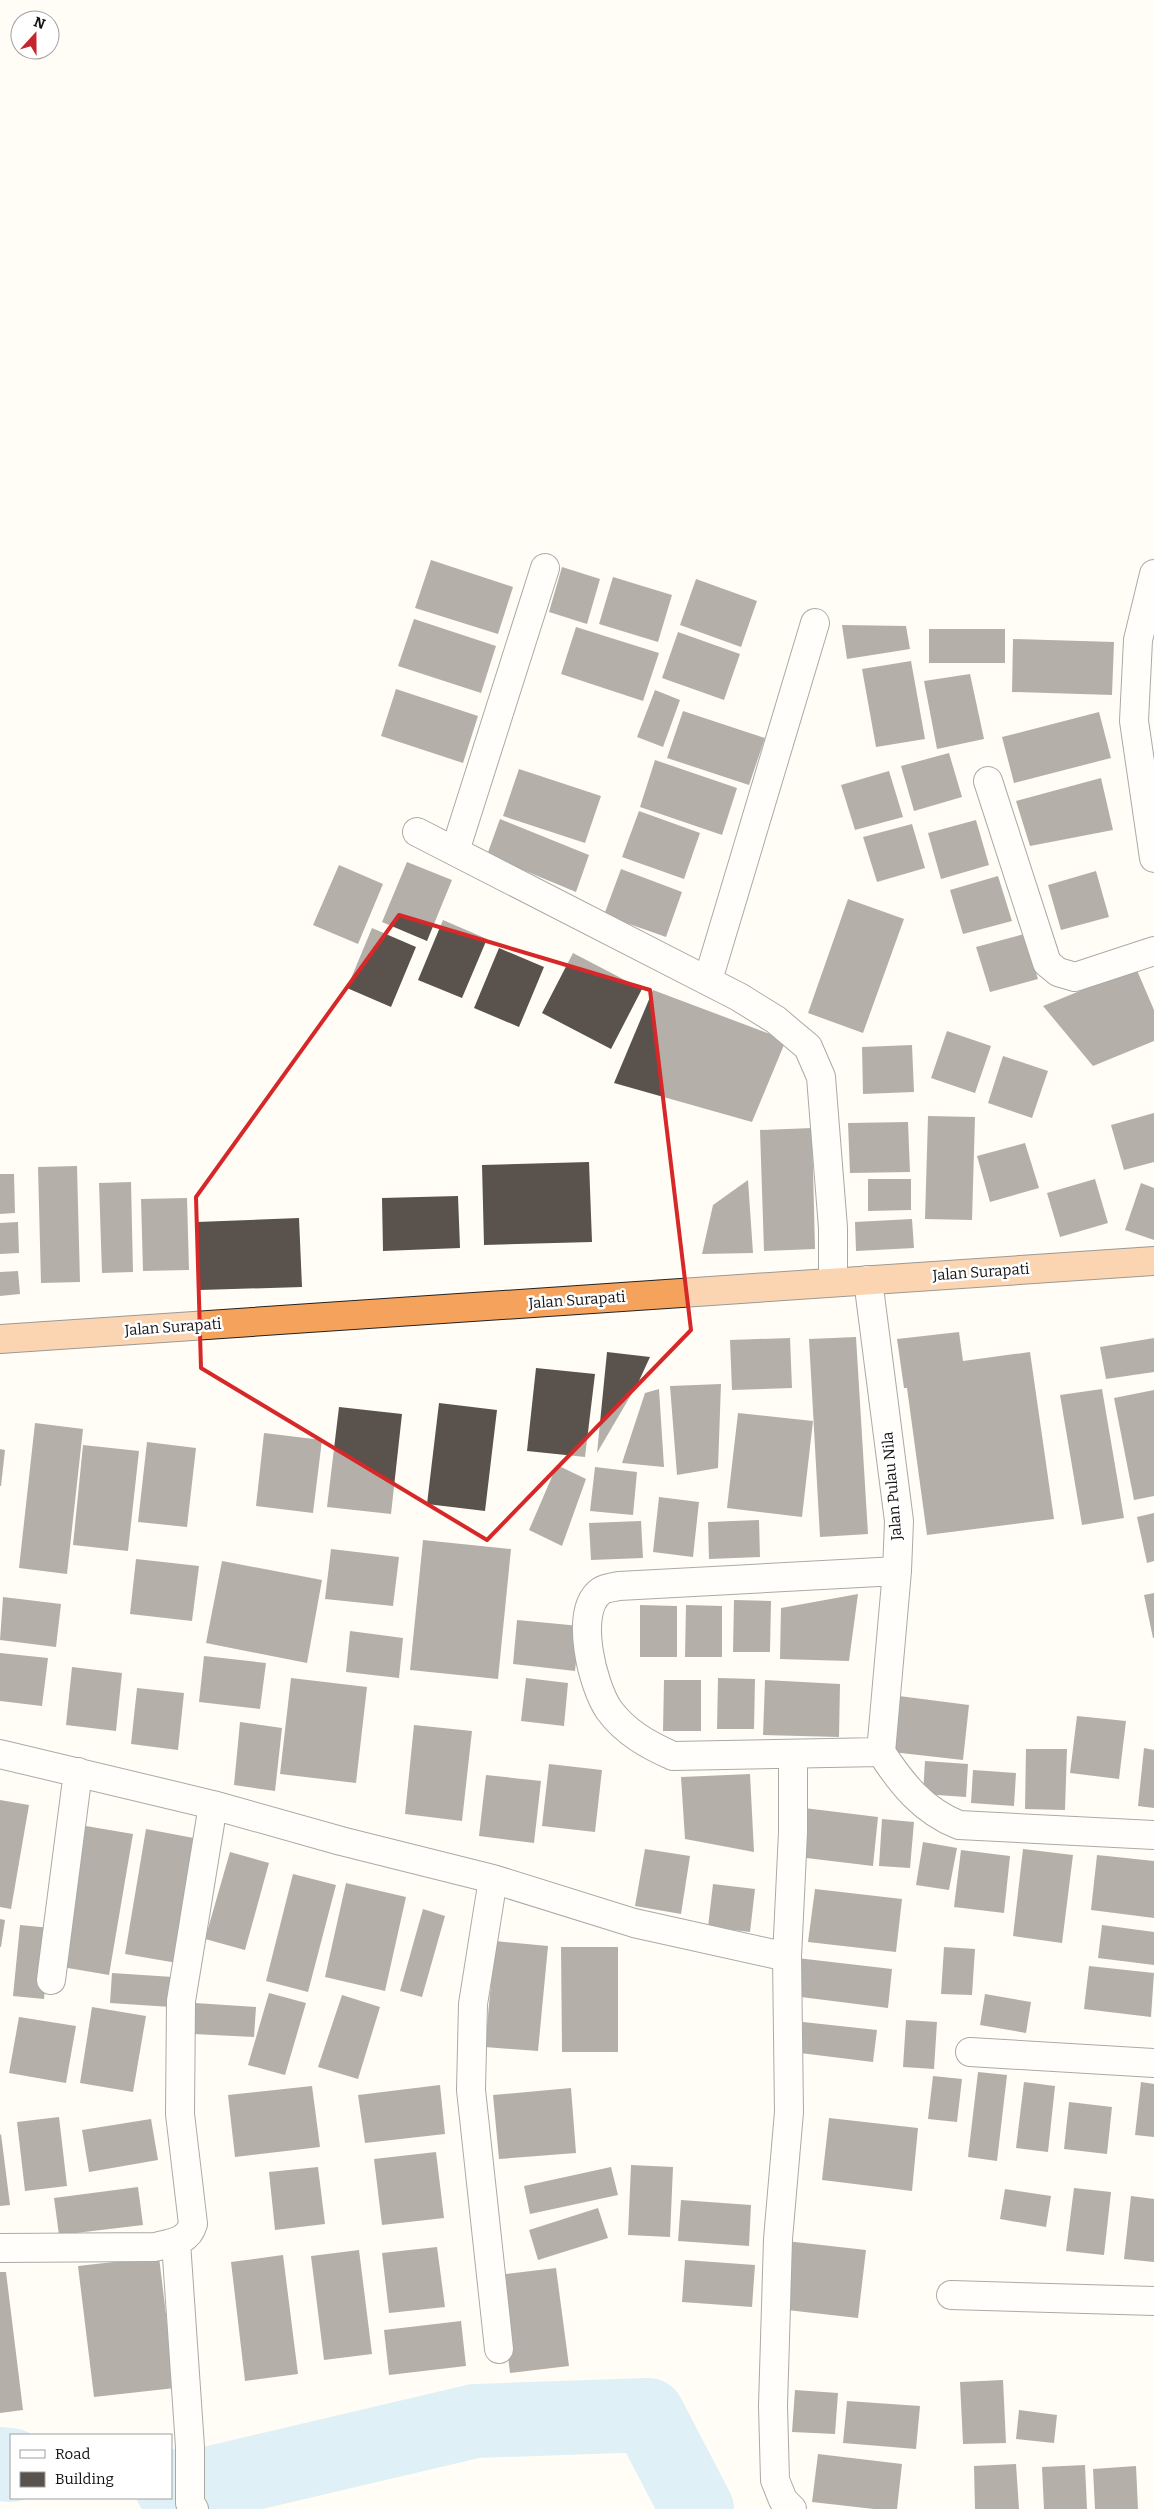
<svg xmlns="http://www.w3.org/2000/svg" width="1154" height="2509" font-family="Bitter,serif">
	<rect width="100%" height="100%" fill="#fffdf5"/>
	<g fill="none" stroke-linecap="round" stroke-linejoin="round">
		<!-- river -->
		<path stroke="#b9e0f7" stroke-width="74" d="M 0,2464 L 11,2465
			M 171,2486 L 190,2488 L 475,2421 L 648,2415 L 697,2509"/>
	</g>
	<!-- building -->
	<path fill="#5a524d" d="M 431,560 L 513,587 L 498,634 L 415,608 Z
		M 562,567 L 600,579 L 587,624 L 549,612 Z
		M 613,577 L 672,595 L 658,642 L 599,624 Z
		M 696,579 L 757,601 L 741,647 L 680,625 Z
		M 414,619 L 496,646 L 481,693 L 398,666 Z
		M 842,625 L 906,626 L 910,649 L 847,659 Z
		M 576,627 L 659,653 L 643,701 L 561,674 Z
		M 929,629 L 1005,629 L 1005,663 L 929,663 Z
		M 678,632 L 740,654 L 724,700 L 662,678 Z
		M 1013,639 L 1114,642 L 1112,695 L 1012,692 Z
		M 911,661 L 925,739 L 876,747 L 862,669 Z
		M 970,674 L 984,739 L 937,749 L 924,681 Z
		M 396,689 L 478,716 L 463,763 L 381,736 Z
		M 655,690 L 680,700 L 663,747 L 637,737 Z
		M 683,711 L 765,738 L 749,785 L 667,758 Z
		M 1099,712 L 1111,758 L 1014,783 L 1002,737 Z
		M 949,753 L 962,797 L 914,811 L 901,766 Z
		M 655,760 L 737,788 L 722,835 L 640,807 Z
		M 519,769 L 601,796 L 585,843 L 503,816 Z
		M 889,771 L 903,817 L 855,830 L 841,785 Z
		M 1101,778 L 1113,830 L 1030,846 L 1016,801 Z
		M 639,811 L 700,833 L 684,879 L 622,857 Z
		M 500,819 L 589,855 L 576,892 L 487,855 Z
		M 976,820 L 989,865 L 941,879 L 928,833 Z
		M 912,824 L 925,868 L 877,882 L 863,837 Z
		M 407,862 L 452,880 L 427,941 L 382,922 Z
		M 339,865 L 383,884 L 358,944 L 313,925 Z
		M 621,869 L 682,892 L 666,937 L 604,915 Z
		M 1096,871 L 1109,917 L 1061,930 L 1048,885 Z
		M 998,876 L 1012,921 L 963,934 L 950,890 Z
		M 848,899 L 904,919 L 863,1033 L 808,1013 Z
		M 443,920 L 487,939 L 462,998 L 418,980 Z
		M 372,928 L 416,947 L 391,1007 L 347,988 Z
		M 1024,934 L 1038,979 L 990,992 L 976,947 Z
		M 499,948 L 544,967 L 519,1027 L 474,1008 Z
		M 573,953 L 642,989 L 611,1049 L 542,1013 Z
		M 1136,968 L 1154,1010 L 1154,1041 L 1093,1066 L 1043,1006 Z
		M 653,990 L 786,1040 L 752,1122 L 614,1083 Z
		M 947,1031 L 991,1046 L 975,1093 L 931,1078 Z
		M 912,1045 L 914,1092 L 863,1094 L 862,1047 Z
		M 1003,1056 L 1048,1071 L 1032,1118 L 988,1103 Z
		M 1154,1113 L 1154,1162 L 1124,1170 L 1111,1125 Z
		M 928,1116 L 975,1117 L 972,1220 L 925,1219 Z
		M 908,1122 L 910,1172 L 850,1173 L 848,1123 Z
		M 812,1128 L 815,1249 L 764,1251 L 760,1130 Z
		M 1025,1143 L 1039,1188 L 990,1202 L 977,1156 Z
		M 589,1162 L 592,1242 L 484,1245 L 482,1165 Z
		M 77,1166 L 80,1282 L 41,1283 L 38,1167 Z
		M 0,1174 L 14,1174 L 15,1213 L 0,1214 Z
		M 868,1179 L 911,1179 L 911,1210 L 868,1211 Z
		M 1095,1179 L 1108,1223 L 1060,1237 L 1047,1193 Z
		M 748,1180 L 753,1253 L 702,1254 L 713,1205 Z
		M 131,1182 L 133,1272 L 102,1273 L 99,1183 Z
		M 1141,1183 L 1154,1188 L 1154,1240 L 1125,1230 Z
		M 458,1196 L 460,1248 L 383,1251 L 382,1198 Z
		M 187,1198 L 189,1270 L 143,1271 L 141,1199 Z
		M 299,1218 L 302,1287 L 200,1290 L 197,1222 Z
		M 912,1219 L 914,1248 L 856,1251 L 855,1222 Z
		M 18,1222 L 19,1253 L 0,1254 L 0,1223 Z
		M 18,1271 L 20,1294 L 0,1296 L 0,1272 Z
		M 959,1332 L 963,1361 L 1030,1352 L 1054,1519 L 927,1535 L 907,1388 L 904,1388 L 897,1339 Z
		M 856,1337 L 868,1534 L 820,1537 L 809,1339 Z
		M 790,1338 L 792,1388 L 732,1390 L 730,1340 Z
		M 1154,1338 L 1154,1372 L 1106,1379 L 1100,1347 Z
		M 607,1352 L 650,1357 L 638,1383 L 597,1453 Z
		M 536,1368 L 595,1374 L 585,1457 L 527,1451 Z
		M 721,1384 L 718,1468 L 677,1475 L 670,1386 Z
		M 659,1389 L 664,1467 L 622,1463 L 645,1393 Z
		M 1102,1389 L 1124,1518 L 1082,1525 L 1060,1395 Z
		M 1154,1390 L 1154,1496 L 1134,1500 L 1114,1398 Z
		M 439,1403 L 497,1410 L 485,1511 L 427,1504 Z
		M 339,1407 L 402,1414 L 391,1514 L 327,1507 Z
		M 738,1413 L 813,1421 L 802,1517 L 727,1508 Z
		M 35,1423 L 83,1429 L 67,1574 L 19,1568 Z
		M 264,1433 L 322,1440 L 313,1513 L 256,1506 Z
		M 147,1442 L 196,1448 L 187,1527 L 138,1522 Z
		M 83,1445 L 139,1451 L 128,1551 L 73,1545 Z
		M 0,1449 L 5,1450 L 1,1486 L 0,1486 Z
		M 557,1465 L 586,1479 L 562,1546 L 529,1530 Z
		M 595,1467 L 637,1472 L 633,1515 L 590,1511 Z
		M 659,1497 L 699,1502 L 693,1557 L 653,1552 Z
		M 1154,1513 L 1154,1561 L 1147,1563 L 1137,1517 Z
		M 759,1520 L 760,1557 L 709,1559 L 708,1522 Z
		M 641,1521 L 643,1558 L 591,1560 L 589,1523 Z
		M 423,1540 L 511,1549 L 498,1679 L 410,1670 Z
		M 331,1549 L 399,1557 L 393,1606 L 325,1599 Z
		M 136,1559 L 199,1566 L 192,1621 L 130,1614 Z
		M 222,1561 L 322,1580 L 307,1663 L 206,1643 Z
		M 1154,1593 L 1154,1638 L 1153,1638 L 1144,1595 Z
		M 858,1594 L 849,1661 L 780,1659 L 781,1608 Z
		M 3,1597 L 61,1604 L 56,1647 L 0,1640 Z
		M 734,1600 L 771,1601 L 770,1652 L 733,1652 Z
		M 640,1605 L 677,1606 L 677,1657 L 640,1657 Z
		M 686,1605 L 722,1606 L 722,1657 L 685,1657 Z
		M 517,1620 L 580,1626 L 575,1671 L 513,1664 Z
		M 350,1631 L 403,1638 L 399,1678 L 346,1672 Z
		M 0,1653 L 48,1658 L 42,1706 L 0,1701 Z
		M 204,1656 L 266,1663 L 260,1709 L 199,1702 Z
		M 72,1667 L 122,1673 L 116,1731 L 66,1725 Z
		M 291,1678 L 367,1687 L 356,1783 L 280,1774 Z
		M 526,1678 L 568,1683 L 564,1726 L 521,1721 Z
		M 718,1678 L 755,1679 L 754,1729 L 717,1729 Z
		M 664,1680 L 701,1680 L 701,1731 L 663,1731 Z
		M 765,1680 L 840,1684 L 839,1737 L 763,1735 Z
		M 137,1688 L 184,1693 L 178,1750 L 131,1744 Z
		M 899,1696 L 969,1705 L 963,1760 L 892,1752 Z
		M 1077,1716 L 1126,1721 L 1119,1779 L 1070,1773 Z
		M 240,1722 L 282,1728 L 275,1791 L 234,1785 Z
		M 414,1725 L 472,1731 L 462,1821 L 405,1814 Z
		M 1144,1748 L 1154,1750 L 1154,1808 L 1138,1806 Z
		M 1026,1749 L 1067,1749 L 1065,1810 L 1025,1809 Z
		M 925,1761 L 968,1764 L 966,1797 L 923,1794 Z
		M 549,1764 L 602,1770 L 595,1832 L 542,1826 Z
		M 973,1770 L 1016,1773 L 1014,1806 L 971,1803 Z
		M 750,1774 L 754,1852 L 685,1839 L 681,1777 Z
		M 486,1775 L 541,1781 L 534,1843 L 479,1836 Z
		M 0,1800 L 29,1805 L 11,1909 L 0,1907 Z
		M 804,1808 L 878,1817 L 873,1866 L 798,1857 Z
		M 882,1819 L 914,1822 L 910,1868 L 879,1866 Z
		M 80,1825 L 133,1834 L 109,1975 L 56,1966 Z
		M 146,1829 L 199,1839 L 177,1963 L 125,1954 Z
		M 923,1842 L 957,1848 L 949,1890 L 916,1885 Z
		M 645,1849 L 690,1856 L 681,1914 L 635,1906 Z
		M 1023,1849 L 1073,1855 L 1062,1943 L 1013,1936 Z
		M 961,1850 L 1010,1856 L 1004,1913 L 954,1907 Z
		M 230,1852 L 269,1863 L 245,1950 L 205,1939 Z
		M 1097,1855 L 1154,1861 L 1154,1918 L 1091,1910 Z
		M 293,1874 L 336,1885 L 308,1992 L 266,1981 Z
		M 346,1883 L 406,1897 L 385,1991 L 325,1977 Z
		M 713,1884 L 755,1889 L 750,1932 L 708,1927 Z
		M 815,1889 L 902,1899 L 896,1952 L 808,1942 Z
		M 423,1909 L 445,1916 L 422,1997 L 400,1991 Z
		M 0,1919 L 5,1920 L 1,1947 L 0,1947 Z
		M 20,1925 L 51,1928 L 44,1999 L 13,1996 Z
		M 1102,1925 L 1154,1932 L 1154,1965 L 1098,1958 Z
		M 495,1941 L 548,1946 L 538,2051 L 485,2047 Z
		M 561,1947 L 618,1947 L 618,2052 L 562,2052 Z
		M 944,1947 L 975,1949 L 972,1995 L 941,1994 Z
		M 797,1958 L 892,1969 L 888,2008 L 793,1996 Z
		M 1089,1966 L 1154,1973 L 1151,2017 L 1084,2009 Z
		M 112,1973 L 173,1977 L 171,2007 L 110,2003 Z
		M 269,1993 L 306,2003 L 285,2075 L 248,2065 Z
		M 985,1994 L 1031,2002 L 1026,2033 L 980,2025 Z
		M 342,1995 L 380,2007 L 358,2079 L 318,2067 Z
		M 195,2003 L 256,2007 L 254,2037 L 193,2034 Z
		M 92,2007 L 146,2016 L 133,2092 L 80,2083 Z
		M 19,2017 L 76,2026 L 66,2083 L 9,2073 Z
		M 906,2020 L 937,2022 L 934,2069 L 903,2067 Z
		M 803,2022 L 877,2030 L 873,2062 L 800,2053 Z
		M 978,2072 L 1007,2075 L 997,2161 L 968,2157 Z
		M 933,2076 L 962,2079 L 957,2122 L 928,2119 Z
		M 1024,2082 L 1055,2086 L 1048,2152 L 1016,2148 Z
		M 1141,2082 L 1154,2084 L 1154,2137 L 1135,2135 Z
		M 440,2085 L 445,2134 L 365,2143 L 358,2095 Z
		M 312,2086 L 320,2147 L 235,2157 L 228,2095 Z
		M 571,2088 L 576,2153 L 499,2159 L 493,2095 Z
		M 1069,2102 L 1112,2107 L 1107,2154 L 1064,2149 Z
		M 59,2117 L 67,2186 L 25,2191 L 17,2122 Z
		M 829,2118 L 918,2128 L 912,2191 L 822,2180 Z
		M 151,2119 L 158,2160 L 89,2172 L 82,2130 Z
		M 1,2134 L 10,2205 L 0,2206 L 0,2135 Z
		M 436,2152 L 444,2218 L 382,2225 L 374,2159 Z
		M 631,2165 L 673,2167 L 670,2237 L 628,2235 Z
		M 318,2167 L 325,2224 L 275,2230 L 269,2172 Z
		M 611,2167 L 618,2195 L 530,2214 L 524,2186 Z
		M 138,2187 L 143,2225 L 59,2235 L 54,2198 Z
		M 1074,2188 L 1111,2192 L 1104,2255 L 1066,2251 Z
		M 1005,2189 L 1051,2196 L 1046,2227 L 1000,2219 Z
		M 1131,2196 L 1154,2199 L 1154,2262 L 1124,2259 Z
		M 681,2200 L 751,2205 L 749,2246 L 678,2241 Z
		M 598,2208 L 608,2238 L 538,2260 L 529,2230 Z
		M 786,2241 L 866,2250 L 858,2318 L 778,2309 Z
		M 437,2247 L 445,2307 L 389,2313 L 382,2253 Z
		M 359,2250 L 372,2354 L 324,2360 L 311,2256 Z
		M 283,2255 L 298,2374 L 245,2381 L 231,2262 Z
		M 159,2257 L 175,2388 L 94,2397 L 78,2266 Z
		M 685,2260 L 755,2265 L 752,2307 L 682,2302 Z
		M 556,2268 L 569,2366 L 510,2373 L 498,2275 Z
		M 0,2272 L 6,2272 L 23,2410 L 0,2413 Z
		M 461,2321 L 466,2366 L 389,2375 L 384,2330 Z
		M 1003,2380 L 1006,2443 L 963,2444 L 960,2382 Z
		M 795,2390 L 838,2393 L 835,2434 L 792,2432 Z
		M 847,2401 L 920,2406 L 916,2449 L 843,2443 Z
		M 1019,2410 L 1057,2415 L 1054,2443 L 1016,2439 Z
		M 818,2454 L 902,2464 L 897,2509 L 874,2509 L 812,2502 Z
		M 1016,2464 L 1019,2509 L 975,2509 L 974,2466 Z
		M 1085,2465 L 1087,2509 L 1044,2509 L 1042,2467 Z
		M 1136,2466 L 1138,2509 L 1095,2509 L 1093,2469 Z"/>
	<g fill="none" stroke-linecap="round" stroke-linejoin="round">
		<!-- street casing -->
		<g stroke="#444" stroke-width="30">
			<path id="street" d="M 1154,574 L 1138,640 L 1134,721 L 1154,858
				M 988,781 L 1047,963 L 1058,972 L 1075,977 L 1154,951
				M 417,832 L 739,997 L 776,1020 L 808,1047 L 821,1077 L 833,1228 L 833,1282
				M 455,851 L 545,568
				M 708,980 L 815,623
				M 868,1280 L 899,1521 L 897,1571 L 881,1752
				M 881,1752 L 673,1756 C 648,1745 625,1732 609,1710 C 593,1687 573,1611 601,1591 C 605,1588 614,1587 619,1586 L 897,1571
				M 881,1752 C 901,1783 923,1811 959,1825 L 1154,1835
				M 0,1754 L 213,1805 L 341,1841 L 493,1879 L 634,1923 L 787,1957
				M 493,1879 L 473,2004 L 471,2090 L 499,2349
				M 51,1980 L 78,1772
				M 970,2052 L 1154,2063
				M 176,2242 L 190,2447 L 190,2503 L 194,2509
				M 0,2248 L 155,2247 C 171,2243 188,2242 193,2224 L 180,2114 L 181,2001 L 213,1805
				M 951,2295 L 1154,2301
				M 792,2509 L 783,2500 L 775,2480 L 773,2406 L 778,2239 L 789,2112 L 787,1957 L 793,1832 L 793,1755"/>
		</g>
		<!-- highway casing -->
		<g stroke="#222" stroke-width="30">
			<path id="highway" d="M 0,1339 L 1154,1261"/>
		</g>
		<!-- street -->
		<use href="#street" stroke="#fff" stroke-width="28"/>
		<!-- highway -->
		<use href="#highway" stroke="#f5a25d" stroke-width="28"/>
	</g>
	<!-- marked area -->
	<path d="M0 0H1154V2509H0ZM 399,915 L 650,990 L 691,1330 L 487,1540 L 201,1368 L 196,1197 Z" fill="#fffdf5" fill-opacity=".55" fill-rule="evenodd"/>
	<path fill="none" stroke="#d62828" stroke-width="4" stroke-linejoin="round" d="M 399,915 L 650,990 L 691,1330 L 487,1540 L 201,1368 L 196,1197 Z"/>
	<g text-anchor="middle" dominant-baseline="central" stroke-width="5" stroke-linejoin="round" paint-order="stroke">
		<!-- street labels -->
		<g font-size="15" fill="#111" stroke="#fff">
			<text transform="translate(981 1272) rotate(-4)">Jalan Surapati</text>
			<text transform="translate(577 1300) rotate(-4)">Jalan Surapati</text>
			<text transform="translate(173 1327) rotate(-4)">Jalan Surapati</text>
			<text transform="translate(892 1486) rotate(-95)">Jalan Pulau Nila</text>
		</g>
	</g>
	<!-- legend -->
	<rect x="10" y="2434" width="162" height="65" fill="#ffffff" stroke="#a0a0a0"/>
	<rect x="20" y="2450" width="25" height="8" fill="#ffffff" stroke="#a0a0a0"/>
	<text x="55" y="2459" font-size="15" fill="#111111">Road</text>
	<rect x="20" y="2472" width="25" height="15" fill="#5a524d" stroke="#a0a0a0"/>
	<text x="55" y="2484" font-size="15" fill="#111111">Building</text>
	<!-- north arrow -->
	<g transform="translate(35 35) rotate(21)"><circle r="24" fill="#ffffff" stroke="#a0a0a0"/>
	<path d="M0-4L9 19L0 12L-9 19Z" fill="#c4262e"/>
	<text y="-8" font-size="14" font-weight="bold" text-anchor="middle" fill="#111111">N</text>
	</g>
</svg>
